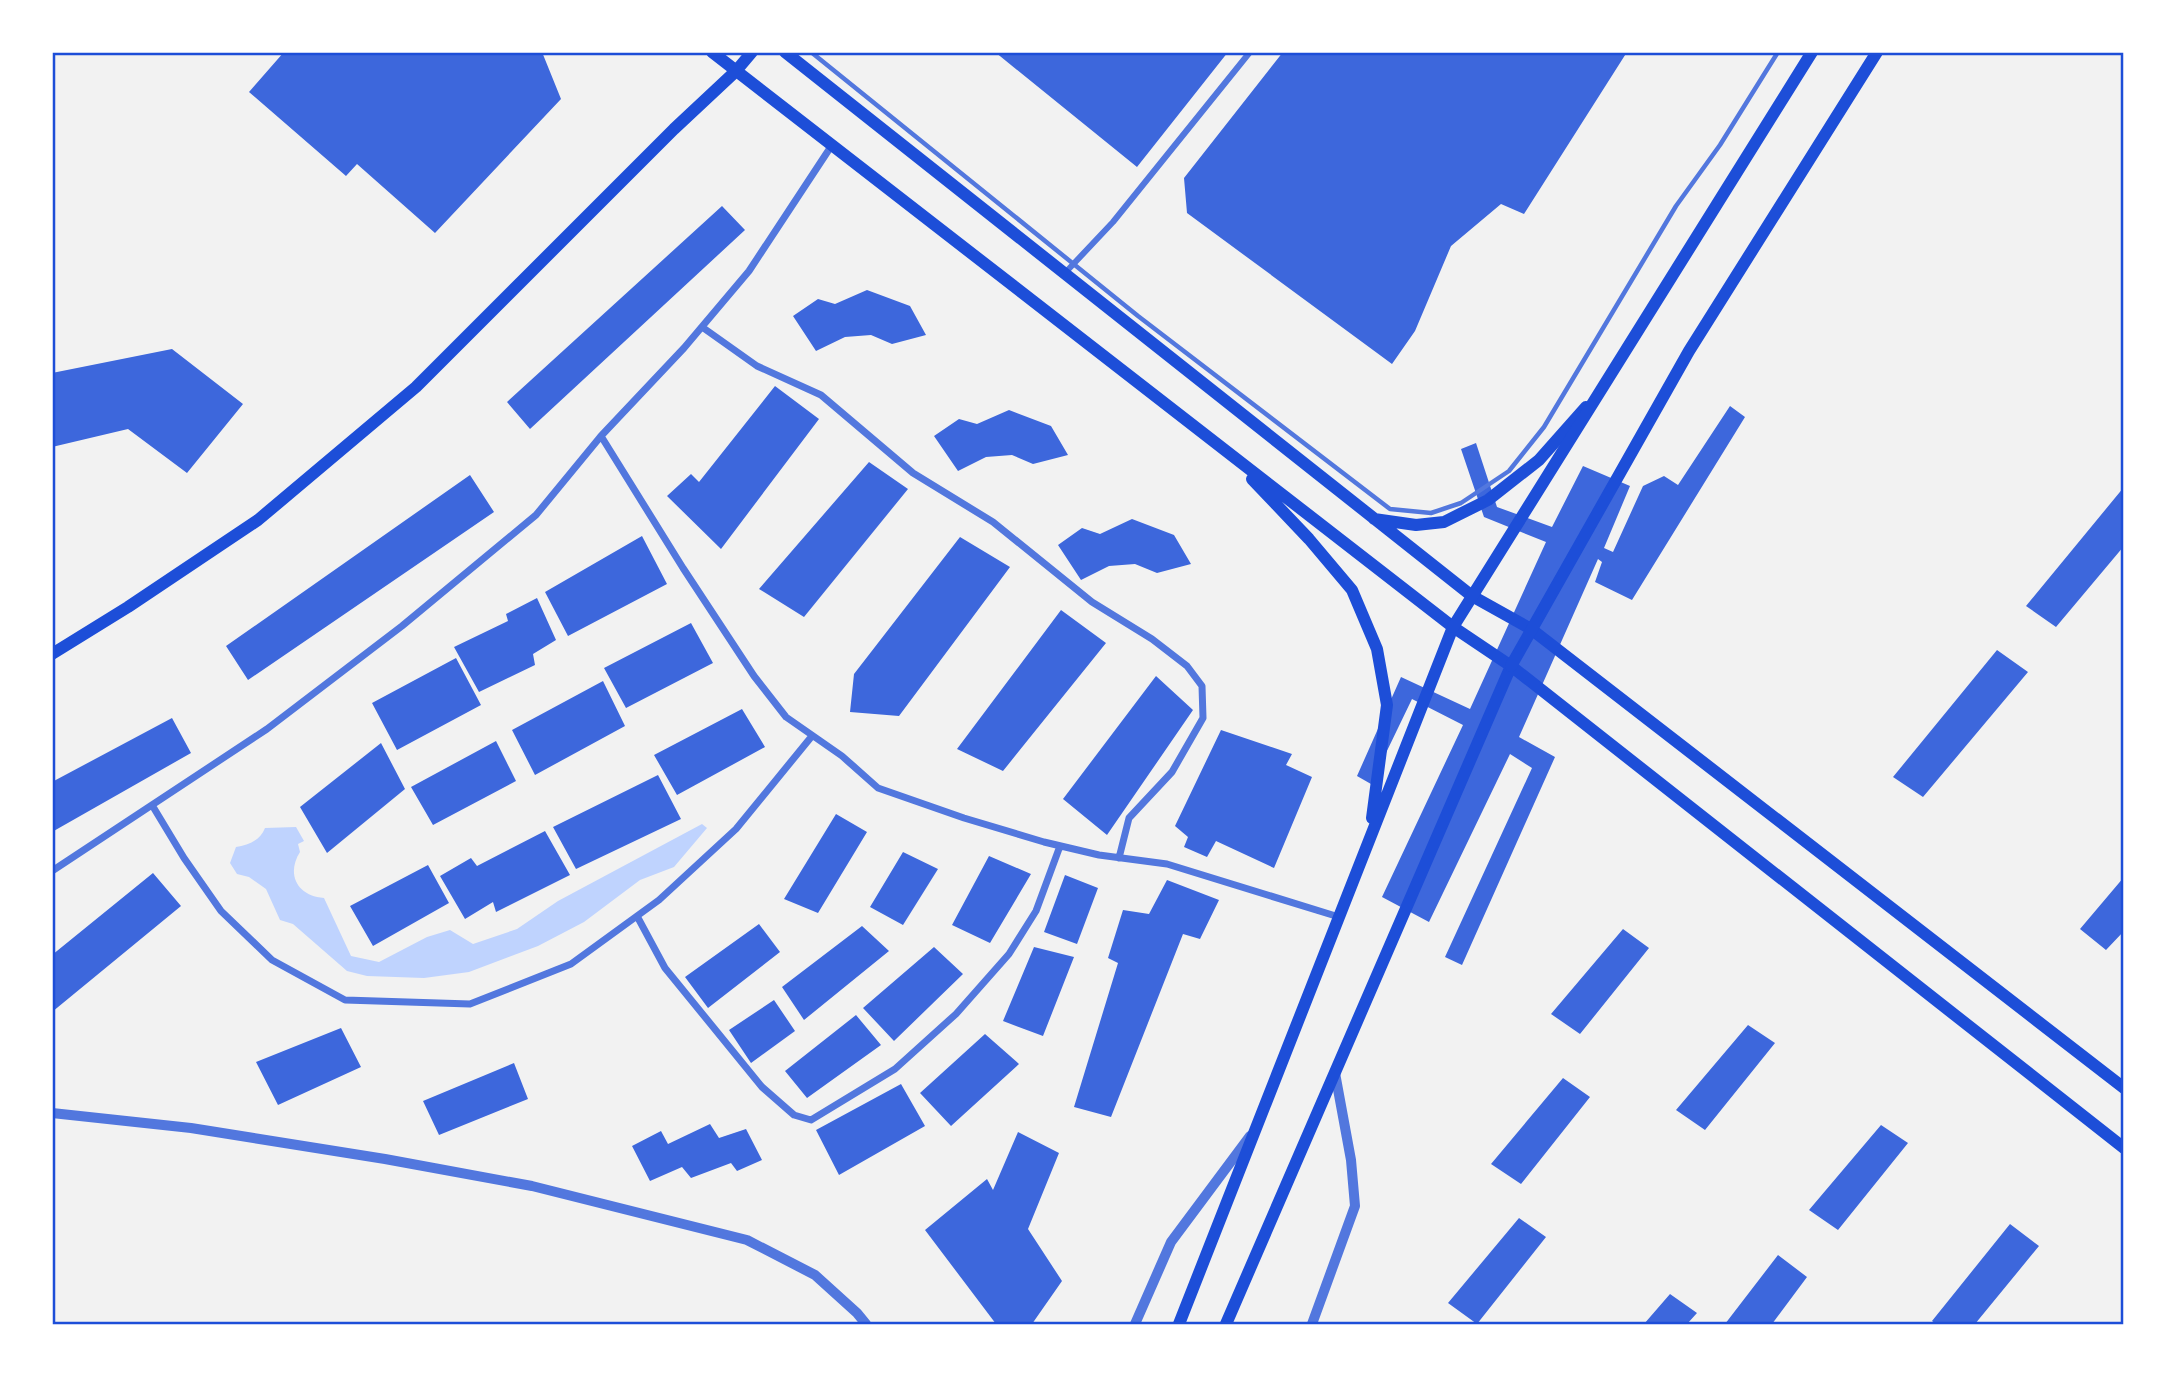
<svg xmlns="http://www.w3.org/2000/svg" width="2176" height="1377" font-family="'IBM Plex Serif',serif">
	<rect width="100%" height="100%" fill="#f2f2f2"/>
	<!-- water -->
	<path fill="#bfd3fe" d="M 702,824 L 707,828 L 674,867 L 640,880 L 584,922 L 538,946 L 469,972 L 424,978 L 367,976 L 347,971 L 293,924 L 280,920 L 266,889 L 249,877 L 237,874 L 230,863 L 236,847 C 248,845 260,841 265,828 L 296,827 L 304,841 L 298,844 L 300,852 C 286,874 297,896 324,898 L 351,956 L 379,962 L 427,937 L 450,930 L 473,944 L 517,929 L 558,901 Z"/>
	<!-- building -->
	<path fill="#3d67dc" d="M 284,52 L 542,52 L 561,99 L 435,233 L 357,164 L 346,176 L 249,92 Z
		M 995,52 L 1228,52 L 1137,167 Z
		M 1283,52 L 1627,52 L 1524,214 L 1501,204 L 1451,246 L 1415,331 L 1392,364 L 1187,213 L 1184,178 Z
		M 722,206 L 745,230 L 530,429 L 507,402 Z
		M 867,290 L 910,306 L 926,335 L 892,344 L 871,335 L 845,337 L 816,351 L 793,316 L 818,299 L 835,304 Z
		M 172,349 L 243,404 L 187,473 L 128,429 L 52,447 L 52,373 Z
		M 775,386 L 819,419 L 721,549 L 667,496 L 691,474 L 699,482 Z
		M 1730,406 L 1745,417 L 1632,600 L 1595,582 L 1602,562 L 1598,559 L 1519,737 L 1555,757 L 1462,965 L 1445,957 L 1532,768 L 1510,754 L 1429,922 L 1382,897 L 1463,725 L 1412,699 L 1371,784 L 1357,776 L 1401,677 L 1470,709 L 1546,542 L 1484,517 L 1461,449 L 1476,443 L 1497,507 L 1552,527 L 1583,466 L 1630,486 L 1604,548 L 1613,552 L 1643,486 L 1664,476 L 1678,485 Z
		M 1009,410 L 1051,426 L 1068,455 L 1033,464 L 1012,455 L 986,457 L 958,471 L 934,436 L 959,419 L 977,424 Z
		M 869,462 L 908,489 L 804,617 L 759,589 Z
		M 470,475 L 494,512 L 248,680 L 226,646 Z
		M 2124,487 L 2124,546 L 2056,627 L 2026,606 Z
		M 1132,519 L 1174,535 L 1191,564 L 1157,573 L 1135,564 L 1109,566 L 1081,580 L 1058,545 L 1082,528 L 1100,534 Z
		M 642,536 L 667,584 L 568,636 L 545,592 Z
		M 960,537 L 1010,567 L 899,716 L 850,712 L 854,674 Z
		M 537,598 L 556,640 L 533,654 L 535,665 L 479,692 L 454,647 L 508,621 L 506,614 Z
		M 1061,610 L 1106,643 L 1003,771 L 957,749 Z
		M 691,623 L 713,663 L 626,708 L 604,668 Z
		M 1997,650 L 2028,672 L 1923,797 L 1893,777 Z
		M 456,658 L 481,705 L 397,750 L 372,703 Z
		M 1156,676 L 1193,710 L 1107,835 L 1063,799 Z
		M 603,681 L 625,726 L 535,775 L 512,730 Z
		M 742,709 L 765,747 L 677,795 L 654,755 Z
		M 172,718 L 191,753 L 52,832 L 52,782 Z
		M 1221,730 L 1292,754 L 1286,765 L 1312,777 L 1274,868 L 1216,841 L 1207,857 L 1184,847 L 1188,837 L 1175,826 Z
		M 496,741 L 516,781 L 433,825 L 411,787 Z
		M 381,743 L 405,789 L 327,853 L 300,807 Z
		M 658,775 L 681,819 L 576,869 L 553,827 Z
		M 836,814 L 867,832 L 818,913 L 784,899 Z
		M 545,831 L 570,875 L 496,912 L 493,902 L 465,919 L 440,876 L 471,858 L 477,866 Z
		M 903,852 L 938,869 L 903,925 L 870,907 Z
		M 989,856 L 1031,874 L 990,943 L 952,925 Z
		M 428,865 L 449,903 L 373,946 L 350,906 Z
		M 153,873 L 181,906 L 52,1012 L 52,955 Z
		M 1065,875 L 1098,888 L 1077,944 L 1044,932 Z
		M 2124,877 L 2124,931 L 2106,950 L 2080,929 Z
		M 1167,880 L 1219,900 L 1200,939 L 1183,934 L 1111,1117 L 1074,1107 L 1118,963 L 1108,958 L 1123,910 L 1149,914 Z
		M 759,924 L 780,952 L 708,1008 L 685,977 Z
		M 862,926 L 889,951 L 804,1020 L 782,987 Z
		M 1623,929 L 1649,948 L 1580,1034 L 1551,1014 Z
		M 934,947 L 963,974 L 894,1041 L 863,1008 Z
		M 1034,947 L 1074,957 L 1043,1036 L 1003,1021 Z
		M 774,1000 L 795,1031 L 751,1063 L 729,1030 Z
		M 856,1015 L 881,1045 L 807,1098 L 785,1071 Z
		M 1748,1025 L 1775,1043 L 1705,1130 L 1676,1110 Z
		M 341,1028 L 361,1067 L 278,1105 L 256,1062 Z
		M 985,1034 L 1019,1064 L 951,1126 L 920,1093 Z
		M 514,1063 L 528,1099 L 439,1135 L 423,1101 Z
		M 1563,1078 L 1590,1097 L 1521,1184 L 1491,1164 Z
		M 901,1084 L 925,1126 L 839,1175 L 816,1130 Z
		M 710,1124 L 719,1138 L 746,1129 L 762,1160 L 737,1171 L 731,1163 L 691,1178 L 682,1167 L 650,1181 L 632,1146 L 661,1131 L 668,1144 Z
		M 1881,1125 L 1908,1143 L 1838,1230 L 1809,1210 Z
		M 1018,1132 L 1059,1153 L 1028,1229 L 1062,1281 L 1032,1324 L 996,1324 L 925,1230 L 987,1179 L 993,1190 Z
		M 1519,1218 L 1546,1237 L 1477,1324 L 1448,1303 Z
		M 2010,1224 L 2039,1246 L 1975,1324 L 1936,1324 L 1932,1321 Z
		M 1778,1255 L 1807,1277 L 1772,1324 L 1725,1324 Z
		M 1670,1294 L 1697,1313 L 1687,1324 L 1644,1324 Z"/>
	<g fill="none" stroke-linecap="round" stroke-linejoin="round">
		<!-- service -->
		<path stroke="#5277de" stroke-width="4.5" d="M 811,52 L 1138,316 L 1390,509 L 1431,513 L 1461,503 L 1509,471 L 1544,427 L 1676,206 L 1720,145 L 1778,52"/>
		<!-- pedestrian -->
		<path stroke="#5277de" stroke-width="6" d="M 1064,274 L 1113,222 L 1250,52"/>
		<!-- minor -->
		<path stroke="#5277de" stroke-width="7" d="M 702,327 L 757,366 L 821,395 L 913,473 L 993,522 L 1092,602 L 1152,639 L 1187,666 L 1202,686 L 1203,718 L 1172,772 L 1129,818 L 1119,858
			M 601,436 L 683,568 L 754,676 L 786,717 L 842,756 L 878,788 L 964,818 L 1044,842 L 1099,855 L 1167,864 L 1339,917
			M 152,805 L 184,858 L 221,911 L 272,960 L 345,1000 L 470,1004 L 571,964 L 659,900 L 736,829 L 812,736
			M 52,871 L 267,729 L 402,626 L 536,515 L 601,436 L 684,348 L 749,271 L 832,145
			M 637,916 L 665,968 L 762,1087 L 794,1115 L 811,1120 L 895,1069 L 956,1014 L 1009,954 L 1036,911 L 1060,846"/>
		<!-- tertiary -->
		<path stroke="#5277de" stroke-width="10" d="M 52,1113 L 191,1128 L 385,1159 L 532,1186 L 747,1240 L 815,1275 L 857,1313 L 866,1324
			M 1135,1324 L 1171,1242 L 1250,1136
			M 1312,1324 L 1355,1206 L 1351,1160 L 1335,1073"/>
		<!-- secondary -->
		<path stroke="#1d4ed8" stroke-width="12" d="M 712,52 L 1453,627 L 1511,666 L 2124,1148
			M 785,52 L 1472,596 L 1531,629 L 2124,1088
			M 1252,479 L 1309,539 L 1352,590 L 1377,649 L 1387,705 L 1372,818
			M 1374,519 L 1416,525 L 1444,522 L 1488,500 L 1539,460 L 1586,407
			M 52,654 L 128,607 L 258,520 L 416,387 L 674,129 L 736,71 L 752,52
			M 1179,1324 L 1453,627
			M 1226,1324 L 1511,666"/>
		<!-- primary -->
		<path stroke="#1d4ed8" stroke-width="12" d="M 1453,627 L 1812,52
			M 1511,666 L 1689,351 L 1877,52"/>
	</g>
	<!-- border -->
	<rect width="2176" height="1377" fill="none" stroke="#ffffff" stroke-width="108"/>
	<rect x="54" y="54" width="2068" height="1269" fill="none" stroke="#1d4ed8" stroke-width="2.5"/>
</svg>
